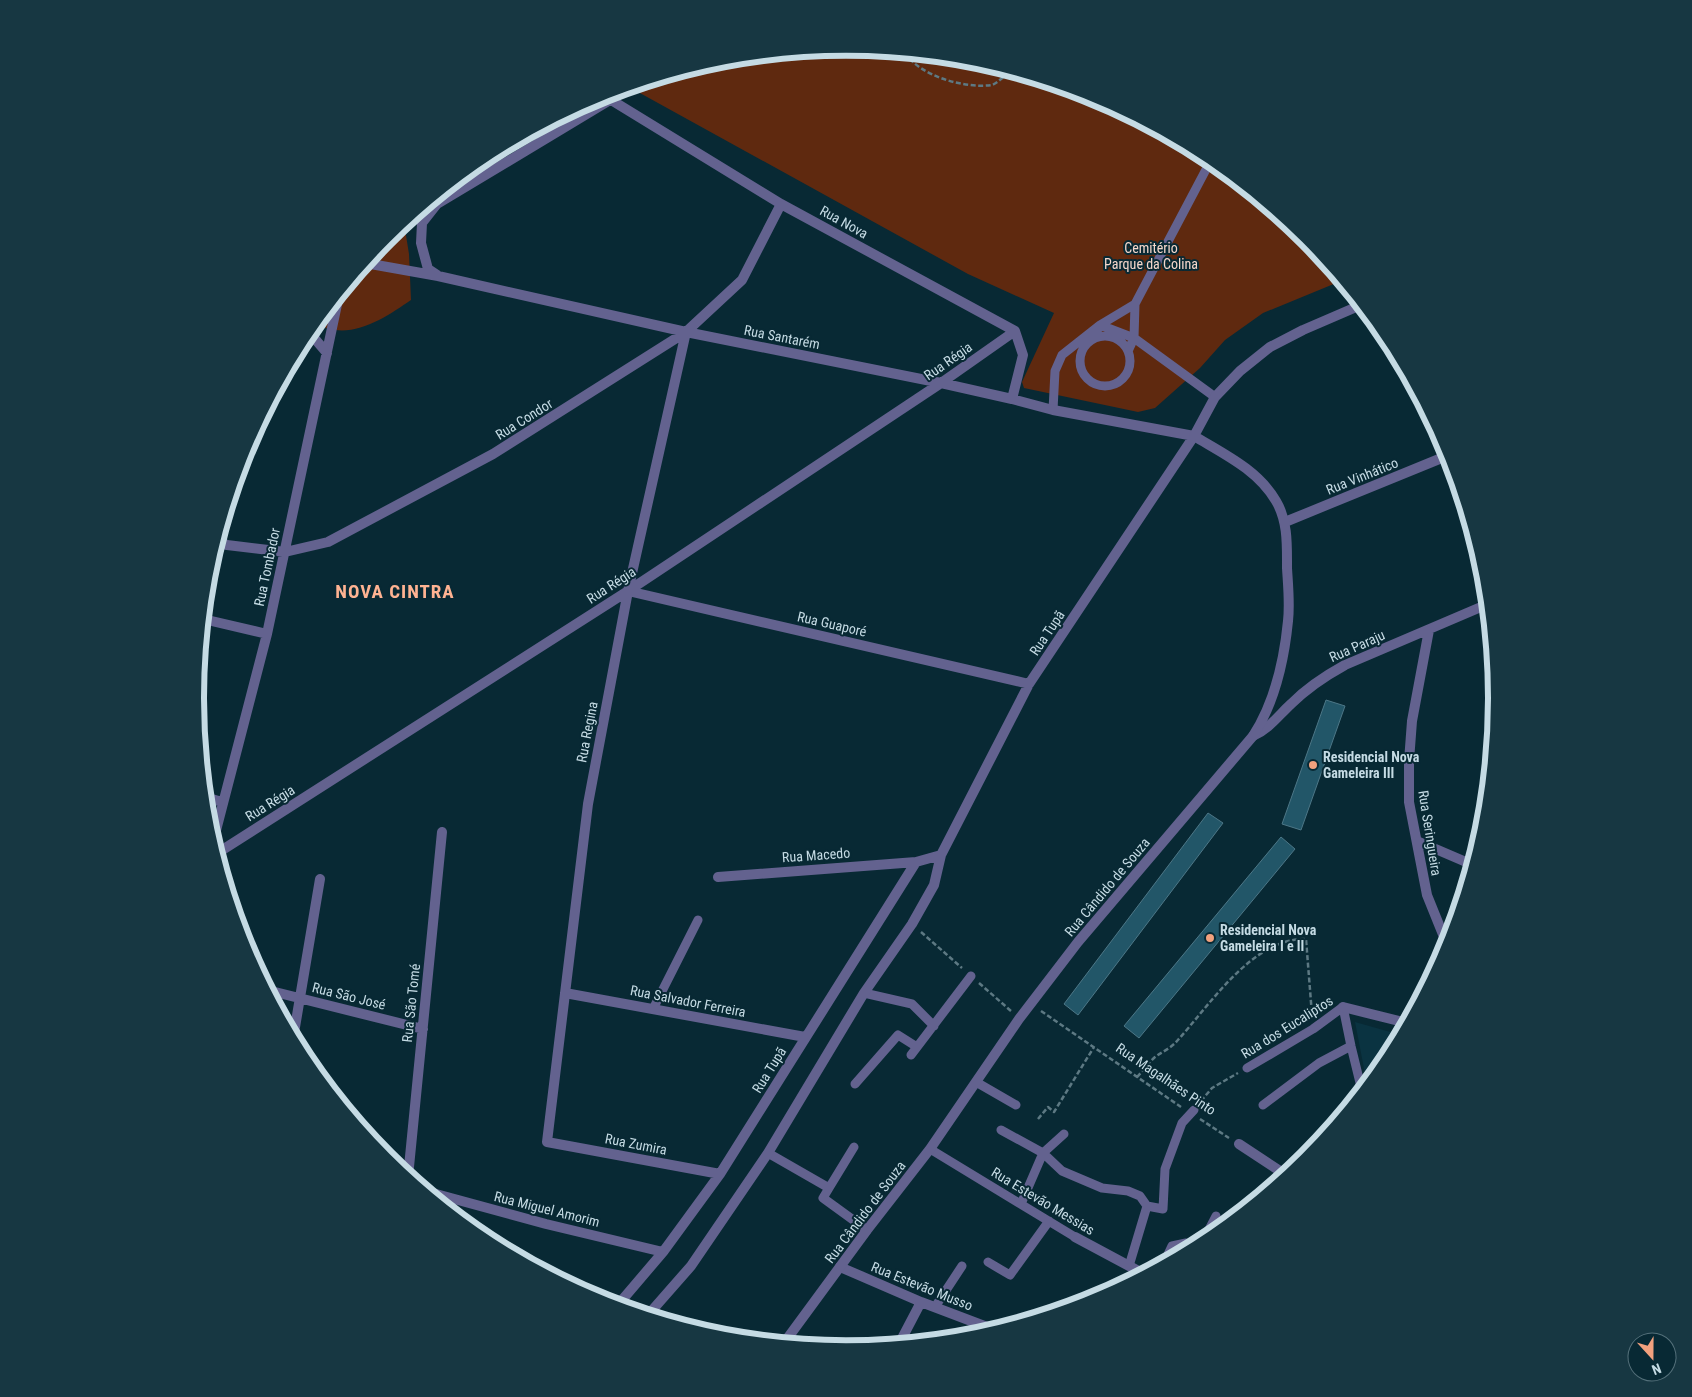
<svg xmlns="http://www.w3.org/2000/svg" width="1692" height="1397" font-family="'Roboto Condensed',sans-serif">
	<rect width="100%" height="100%" fill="#082934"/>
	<!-- built -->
	<path fill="#0a3341" d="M 1355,1022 L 1401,1035 L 1387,1060 L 1367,1084 Z"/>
	<!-- green -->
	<path fill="#5f290f" d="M 846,48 L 973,60 L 1095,97 L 1208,157 L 1307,238 L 1341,281 L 1263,313 L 1225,340 L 1200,368 L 1155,408 L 1138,412 L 1024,388 L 1022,382 L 1054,313 L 968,274 L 629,87 L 719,60 Z
		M 404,223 L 409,254 L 411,300 C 385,318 348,343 316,323 L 386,238 Z"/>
	<!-- building -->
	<path fill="#225668" stroke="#4d7787" d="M 1326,700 L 1345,706 L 1301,830 L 1282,824 Z
		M 1208,813 L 1223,823 L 1078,1015 L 1064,1004 Z
		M 1281,837 L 1295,849 L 1139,1038 L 1124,1026 Z"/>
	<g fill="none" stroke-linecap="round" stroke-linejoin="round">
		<!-- path -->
		<path stroke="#5d7983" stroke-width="2.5" stroke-dasharray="5 2.5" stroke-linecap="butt" d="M 905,53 C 920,76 965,89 992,85 C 998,83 1005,75 1010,71
			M 921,932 L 962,968
			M 979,983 L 1011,1011
			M 1041,1011 L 1181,1107
			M 1137,1077 C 1143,1071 1148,1063 1155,1057 C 1162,1052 1171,1048 1177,1041 C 1210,1005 1252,938 1306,939 L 1312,1015
			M 1201,1101 L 1212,1088 L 1238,1073
			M 1038,1119 L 1048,1107 L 1054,1112 L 1094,1047
			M 1200,1119 L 1229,1138"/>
		<!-- service -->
		<path stroke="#63628f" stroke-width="9" d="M 1135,304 L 1211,160
			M 1099,328 L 1100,325 L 1134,338 L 1215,397
			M1080 361a25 25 0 1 1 50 0a25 25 0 1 1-50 0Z
			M 1053,410 L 1055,371 L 1062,355 L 1100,325 L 1135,304 L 1134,338 L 1128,351
			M 864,993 L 912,1004 L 934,1026
			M 653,1009 L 698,920
			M 911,1055 L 971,976
			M 1247,1068 L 1313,1029 L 1343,1007 L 1351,1046 L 1362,1091
			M 976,1082 L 1016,1105
			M 855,1084 L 898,1035 L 917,1047
			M 1263,1105 L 1319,1063 L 1351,1046
			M 1001,1130 L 1043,1153 L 1062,1171 L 1102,1188 L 1128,1191 L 1140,1196 L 1147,1206 L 1129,1266
			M 930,1149 L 1075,1237
			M 768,1153 L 829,1188 L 823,1198 L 867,1230
			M 829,1188 L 854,1147
			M 1021,1204 L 1043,1153 L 1064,1134
			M 1147,1206 L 1163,1209 L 1165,1169 L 1182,1123 L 1194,1110
			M 1202,1243 L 1216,1216
			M 988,1262 L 1010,1275 L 1049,1221
			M 1164,1263 L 1172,1246 L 1186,1243 L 1194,1247
			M 935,1307 L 962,1266"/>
		<!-- minor -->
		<path stroke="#63628f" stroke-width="10" d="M 603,95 L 781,204 L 1015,331 L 1023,355 L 1012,399
			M 365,263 L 438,276 L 686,332 L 941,383 L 1012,399 L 1053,410 L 1194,436 L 1029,684 L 941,855 L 934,885 L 912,924 L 864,993 L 768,1153 L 691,1266 L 648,1315
			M 437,275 L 428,269 L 421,243 L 422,223 L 437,204 L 610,100
			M 309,332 L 327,353
			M 686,332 L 628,591 L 588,804 L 547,1142 L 720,1174
			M 1285,522 L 1449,455
			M 217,541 L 227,545 L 285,552 L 328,542 L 493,454 L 686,332 L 742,280 L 781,204
			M 628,591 L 1029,684
			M 203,619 L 267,634
			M 1429,630 L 1412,721 L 1409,761 L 1409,802 L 1427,895 L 1448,947
			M 1253,736 C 1269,729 1278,716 1291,704 C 1307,688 1325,676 1345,665 L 1488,604
			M 205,797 L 222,802
			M 1417,841 L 1473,865
			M 213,842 L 267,634 L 339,295
			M 216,854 L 628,591 L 941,383 L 1015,331
			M 718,877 L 916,862
			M 267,990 L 423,1029
			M 565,993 L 805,1037
			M 1343,1007 L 1407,1023
			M 293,1039 L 320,879
			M 1239,1144 L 1286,1175
			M 408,1177 L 442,832
			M 425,1191 L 546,1224 L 663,1252
			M 1075,1237 L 1144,1274
			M 840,1267 L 921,1302 L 995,1330
			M 617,1306 L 663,1252 L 720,1174 L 916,862 L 941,855
			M 899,1344 L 921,1302"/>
		<!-- tertiary -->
		<path stroke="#63628f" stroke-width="10" d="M 784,1343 L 867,1230 L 930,1149 L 1019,1019 L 1078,942 L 1253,736 C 1275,702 1284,662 1288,621 C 1290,604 1288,585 1287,568 C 1287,545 1288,521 1276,501 C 1258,470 1224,454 1194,436 L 1215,397 L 1240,371 L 1270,347 L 1303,330 L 1361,305"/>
	</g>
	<!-- markers -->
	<g fill="#f2a17e" stroke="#082934" stroke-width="2">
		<circle cx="1313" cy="765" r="5"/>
		<circle cx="1210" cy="938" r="5"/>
	</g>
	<g text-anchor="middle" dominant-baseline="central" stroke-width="4" stroke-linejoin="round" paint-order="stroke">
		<!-- street labels -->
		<g font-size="14" fill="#c5dbe4" stroke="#082934">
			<text transform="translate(844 222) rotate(29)">Rua Nova</text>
			<text transform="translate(782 337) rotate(11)">Rua Santarém</text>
			<text transform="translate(948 361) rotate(-35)">Rua Régia</text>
			<text transform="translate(524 419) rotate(-32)">Rua Condor</text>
			<text transform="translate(1362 476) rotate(-22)">Rua Vinhático</text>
			<text transform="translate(267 567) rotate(-78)">Rua Tombador</text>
			<text transform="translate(611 585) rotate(-33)">Rua Régia</text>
			<text transform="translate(832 624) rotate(13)">Rua Guaporé</text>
			<text transform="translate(1047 633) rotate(-56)">Rua Tupã</text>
			<text transform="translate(1357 646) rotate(-24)">Rua Paraju</text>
			<text transform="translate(587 732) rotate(-79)">Rua Regina</text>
			<text transform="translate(270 803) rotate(-32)">Rua Régia</text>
			<text transform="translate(1430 833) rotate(81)">Rua Seringueira</text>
			<text transform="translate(816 855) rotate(-4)">Rua Macedo</text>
			<text transform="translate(1107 887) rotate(-50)">Rua Cândido de Souza</text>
			<text transform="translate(349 996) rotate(14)">Rua São José</text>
			<text transform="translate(688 1001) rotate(11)">Rua Salvador Ferreira</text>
			<text transform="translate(411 1003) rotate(-84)">Rua São Tomé</text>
			<text transform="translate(1287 1027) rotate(-32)">Rua dos Eucaliptos</text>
			<text transform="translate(769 1070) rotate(-58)">Rua Tupã</text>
			<text transform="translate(1166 1079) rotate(34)">Rua Magalhães Pinto</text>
			<text transform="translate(636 1144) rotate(11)">Rua Zumira</text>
			<text transform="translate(1043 1201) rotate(31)">Rua Estevão Messias</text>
			<text transform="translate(547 1209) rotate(14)">Rua Miguel Amorim</text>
			<text transform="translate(865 1212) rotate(-53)">Rua Cândido de Souza</text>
			<text transform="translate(922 1286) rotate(22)">Rua Estevão Musso</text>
		</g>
		<!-- park labels -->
		<g font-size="14" fill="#f5d7cb" stroke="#082934">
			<text x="1151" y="248">Cemitério<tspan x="1151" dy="16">Parque da Colina</tspan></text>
		</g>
		<!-- poi labels -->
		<g font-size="14" font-weight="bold" fill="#c5dbe4" stroke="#082934" text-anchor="start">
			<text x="1323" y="757">Residencial Nova<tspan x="1323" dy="16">Gameleira III</tspan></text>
			<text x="1220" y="930">Residencial Nova<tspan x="1220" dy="16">Gameleira I e II</tspan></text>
		</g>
		<!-- district labels -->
		<g font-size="19" font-weight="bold" letter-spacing="1" fill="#ffb392" stroke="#082934">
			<text x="395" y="591">NOVA CINTRA</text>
		</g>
	</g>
	<!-- crop -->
	<path d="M0 0H1692V1397H0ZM204 698a642 642 0 1 1 1284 0a642 642 0 1 1-1284 0Z" fill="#173742" fill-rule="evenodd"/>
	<path fill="none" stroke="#c5dbe4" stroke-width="6" d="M204 698a642 642 0 1 1 1284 0a642 642 0 1 1-1284 0Z"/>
	<!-- north arrow -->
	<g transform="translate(1652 1357) rotate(159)"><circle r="24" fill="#082934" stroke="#54707a"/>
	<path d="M0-4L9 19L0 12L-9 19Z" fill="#f2a17e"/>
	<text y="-8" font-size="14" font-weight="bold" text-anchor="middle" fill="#c5dbe4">N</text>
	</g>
</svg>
